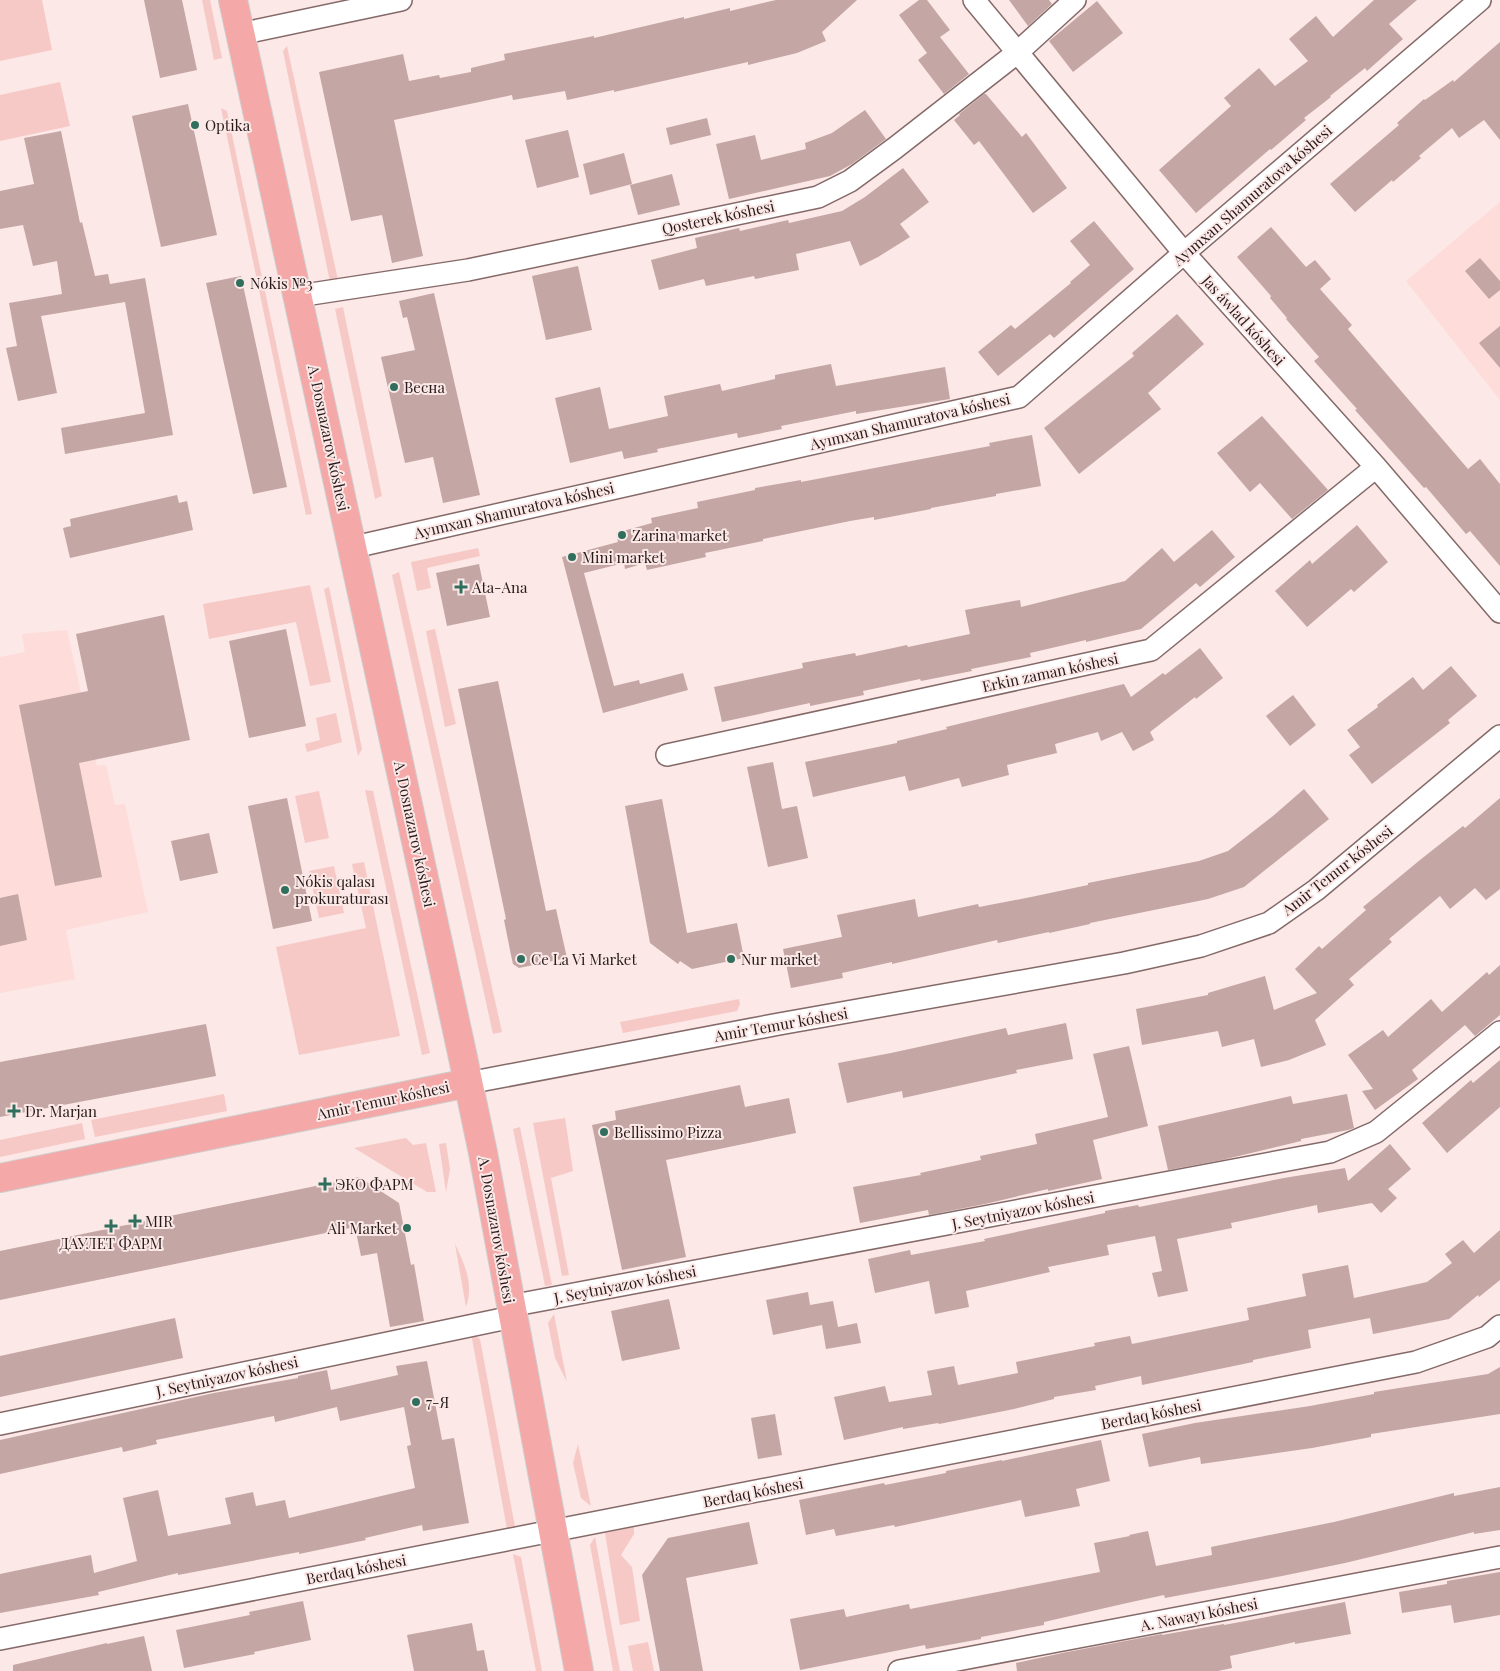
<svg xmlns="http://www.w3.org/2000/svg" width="1500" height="1671" font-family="'Playfair Display',serif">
	<rect width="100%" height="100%" fill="#fbe8e7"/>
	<!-- built -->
	<path fill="#fddcda" d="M 1500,202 L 1500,400 L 1406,281 Z
		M 67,630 L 97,766 L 106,765 L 115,805 L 125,804 L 148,912 L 66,930 L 75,979 L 0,993 L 0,657 L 25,652 L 22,634 Z"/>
	<!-- green -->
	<path fill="#f6c9c6" d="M 0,0 L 42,0 L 52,50 L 0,61 Z
		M 202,0 L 210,0 L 222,58 L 214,60 Z
		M 287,46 L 338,280 L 330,282 L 283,51 Z
		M 60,82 L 70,126 L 0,141 L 0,95 Z
		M 221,108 L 227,111 L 312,514 L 306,515 Z
		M 343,307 L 382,496 L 375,499 L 335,309 Z
		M 478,548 L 480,556 L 427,568 L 431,588 L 417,591 L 411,562 Z
		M 399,572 L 502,1032 L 493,1034 L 392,575 Z
		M 310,585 L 331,682 L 310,686 L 296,622 L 209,639 L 203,604 Z
		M 329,587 L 362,749 L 358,756 L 324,589 Z
		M 435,629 L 456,724 L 445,727 L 426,631 Z
		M 336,713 L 342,742 L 307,752 L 305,744 L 320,740 L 316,718 Z
		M 365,790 L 373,791 L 430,1053 L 422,1055 Z
		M 319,791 L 329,838 L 305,843 L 295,796 Z
		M 364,862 L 400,1036 L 299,1055 L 276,947 L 366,928 L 352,864 Z
		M 334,866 L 344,913 L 319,918 L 309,871 Z
		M 739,999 L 740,1004 L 737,1011 L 623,1033 L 620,1022 Z
		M 224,1094 L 227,1111 L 95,1137 L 91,1120 Z
		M 565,1118 L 573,1171 L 551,1178 L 569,1275 L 562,1276 L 533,1123 Z
		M 82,1123 L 85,1139 L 0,1157 L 0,1140 Z
		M 520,1127 L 552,1285 L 545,1286 L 513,1129 Z
		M 406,1138 L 413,1145 L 426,1143 L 436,1192 L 427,1192 L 354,1148 Z
		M 446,1143 L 450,1169 L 446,1192 L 439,1144 Z
		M 455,1244 C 465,1265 474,1284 466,1307 Z
		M 554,1314 L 567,1382 L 555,1358 L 548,1323 Z
		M 471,1333 L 480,1339 L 515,1527 L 507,1529 Z
		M 578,1444 L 591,1506 L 581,1498 L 573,1463 Z
		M 634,1527 L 634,1534 L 621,1555 L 632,1567 L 640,1621 L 620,1625 L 605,1533 Z
		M 595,1537 L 620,1671 L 613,1671 L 590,1545 Z
		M 513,1554 L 521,1557 L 542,1671 L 536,1671 Z
		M 648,1642 L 654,1671 L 633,1671 L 628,1646 Z"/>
	<!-- building -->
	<path fill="#c4a6a4" d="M 144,0 L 182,0 L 197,70 L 160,78 Z
		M 776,0 L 857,0 L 822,32 L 826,41 L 797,53 L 748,65 L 748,62 L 614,92 L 614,90 L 567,100 L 565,91 L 513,100 L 512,95 L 394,120 L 423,256 L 392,263 L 382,215 L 351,221 L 319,72 L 403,54 L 409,81 L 439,75 L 440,78 L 471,72 L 471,68 L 505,60 L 504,54 L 594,36 L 594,38 L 684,17 L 684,19 L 730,8 L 730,11 Z
		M 919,0 L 927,0 L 950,30 L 940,37 L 969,74 L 944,94 L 918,60 L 927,53 L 899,15 Z
		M 1009,0 L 1049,0 L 1052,4 L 1028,26 Z
		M 1374,0 L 1417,0 L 1389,24 L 1403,39 L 1367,71 L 1365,68 L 1330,96 L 1331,97 L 1304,118 L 1306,120 L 1271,150 L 1270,149 L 1196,213 L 1159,170 L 1231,106 L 1224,98 L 1259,68 L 1275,86 L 1308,61 L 1289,39 L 1316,16 L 1333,37 Z
		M 1097,1 L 1123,33 L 1073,72 L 1049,41 Z
		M 1500,42 L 1500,140 L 1484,120 L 1459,138 L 1452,128 L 1419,156 L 1421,158 L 1393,182 L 1392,180 L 1355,212 L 1330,184 L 1399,125 L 1397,123 L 1424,99 L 1425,100 L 1453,80 L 1454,82 Z
		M 984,94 L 986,94 L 1022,137 L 1026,133 L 1067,188 L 1033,213 L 979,141 L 974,145 L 954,120 L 960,115 L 959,114 Z
		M 188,104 L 217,235 L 161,247 L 132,116 Z
		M 865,110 L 886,139 L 852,164 L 830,176 L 729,199 L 716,144 L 755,135 L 761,160 L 806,149 L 805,143 L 832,133 Z
		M 707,118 L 711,135 L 670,145 L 666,128 Z
		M 568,130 L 579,177 L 537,188 L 525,140 Z
		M 61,131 L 80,223 L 82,222 L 95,276 L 108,274 L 110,284 L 145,278 L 173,435 L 65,454 L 61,428 L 145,413 L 125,302 L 41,316 L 57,393 L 18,401 L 6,348 L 17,346 L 9,303 L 62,294 L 57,261 L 33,266 L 23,225 L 0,229 L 0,191 L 34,184 L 24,138 Z
		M 624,153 L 632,184 L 590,195 L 583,164 Z
		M 903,168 L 929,202 L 900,224 L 910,237 L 878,257 L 860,266 L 850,241 L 796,254 L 799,270 L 755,279 L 754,276 L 706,286 L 704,279 L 659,290 L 651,260 L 697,248 L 695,238 L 739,228 L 740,231 L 788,220 L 789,223 L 842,211 L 865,197 Z
		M 672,174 L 680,205 L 638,215 L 630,185 Z
		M 1094,221 L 1134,269 L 1054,338 L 1050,334 L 998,376 L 978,352 L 1011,325 L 1015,329 L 1071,283 L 1070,282 L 1090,265 L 1070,241 Z
		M 1271,227 L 1306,267 L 1315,260 L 1331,279 L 1320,289 L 1352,325 L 1348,329 L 1468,469 L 1480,459 L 1500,484 L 1500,566 L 1470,531 L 1466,534 L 1426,487 L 1424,488 L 1355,410 L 1357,409 L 1314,361 L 1319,357 L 1286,319 L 1287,318 L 1270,298 L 1271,296 L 1237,257 Z
		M 1480,258 L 1500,281 L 1500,290 L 1489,299 L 1465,271 Z
		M 578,266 L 592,330 L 546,340 L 532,276 Z
		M 241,276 L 287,487 L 253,494 L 206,283 Z
		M 434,293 L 480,495 L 443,503 L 433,457 L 405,463 L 381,357 L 415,350 L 407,317 L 403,318 L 399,301 Z
		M 1177,314 L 1204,344 L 1148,393 L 1161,409 L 1079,474 L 1044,428 L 1134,356 L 1132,353 Z
		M 1500,326 L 1500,368 L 1479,343 Z
		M 831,364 L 836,386 L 945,367 L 950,399 L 856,414 L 856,411 L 781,426 L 782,429 L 738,438 L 737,433 L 657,449 L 658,452 L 624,459 L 622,451 L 570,463 L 555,398 L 600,387 L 609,429 L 668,416 L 664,396 L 720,384 L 722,391 L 775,379 L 775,375 Z
		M 1262,416 L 1328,490 L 1292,519 L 1260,483 L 1250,492 L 1217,453 Z
		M 1032,435 L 1041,486 L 996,494 L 996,496 L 931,508 L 931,509 L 874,520 L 874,517 L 850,521 L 763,539 L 763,541 L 705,553 L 706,557 L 647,570 L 645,563 L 625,569 L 624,563 L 584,573 L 614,686 L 639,680 L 640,684 L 683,673 L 688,690 L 603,713 L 562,557 L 618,542 L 616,533 L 652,523 L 651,518 L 698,508 L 697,502 L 755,490 L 755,488 L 801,480 L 801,482 L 990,446 L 989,443 Z
		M 177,495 L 179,503 L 187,501 L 193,530 L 70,558 L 63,528 L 71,526 L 70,519 Z
		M 1357,525 L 1388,562 L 1354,592 L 1351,589 L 1307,627 L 1275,591 L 1310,560 L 1312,564 Z
		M 1212,530 L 1235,557 L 1200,587 L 1196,583 L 1141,629 L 1086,642 L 1086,640 L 1030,653 L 1031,657 L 971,669 L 972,671 L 921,681 L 920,679 L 863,691 L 864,695 L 810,706 L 810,703 L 722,722 L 714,687 L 803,668 L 802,663 L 855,653 L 856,656 L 907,645 L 908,647 L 970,634 L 965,610 L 1020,600 L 1021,607 L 1125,581 L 1162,548 L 1174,562 Z
		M 479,564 L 490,617 L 447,626 L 436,573 Z
		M 164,615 L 190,740 L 79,763 L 102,877 L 55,886 L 19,705 L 88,691 L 76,634 Z
		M 286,629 L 306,726 L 249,738 L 229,641 Z
		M 1200,648 L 1223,678 L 1196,699 L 1195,697 L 1150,732 L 1154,740 L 1133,751 L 1122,732 L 1101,741 L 1098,732 L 1055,744 L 1057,753 L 1007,765 L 1009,775 L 962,787 L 959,778 L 909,791 L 905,776 L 813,797 L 805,762 L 897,743 L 897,741 L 947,729 L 946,727 L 1124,684 L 1131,697 L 1163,673 L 1165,675 Z
		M 1451,666 L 1477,696 L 1448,720 L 1450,723 L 1372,784 L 1349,755 L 1360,747 L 1347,730 L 1378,707 L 1377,705 L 1413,677 L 1423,690 Z
		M 498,681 L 546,911 L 556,909 L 567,958 L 519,968 L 513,964 L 511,955 L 504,920 L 506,919 L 458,689 Z
		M 1293,695 L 1316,725 L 1290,746 L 1266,716 Z
		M 773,762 L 782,809 L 797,806 L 808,858 L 768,867 L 747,767 Z
		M 1304,789 L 1329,819 L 1244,887 L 1208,899 L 1090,923 L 1090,924 L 1049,933 L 1049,932 L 998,943 L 997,940 L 892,964 L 892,962 L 842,973 L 843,978 L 791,988 L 783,949 L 842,937 L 837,915 L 915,899 L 918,917 L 978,904 L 979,907 L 1031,897 L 1088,885 L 1088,883 L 1199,861 L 1228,851 L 1273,816 Z
		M 287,798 L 312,921 L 273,929 L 248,806 Z
		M 1500,798 L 1500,889 L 1486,900 L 1475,888 L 1450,909 L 1440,896 L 1389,939 L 1392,942 L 1349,979 L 1354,985 L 1315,1020 L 1326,1045 L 1289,1060 L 1261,1067 L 1254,1039 L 1222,1047 L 1218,1031 L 1142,1045 L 1136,1009 L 1208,995 L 1208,993 L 1265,976 L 1274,1010 L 1317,993 L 1295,969 L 1319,946 L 1322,949 L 1366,910 L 1363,907 L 1420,860 L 1463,826 L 1465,828 Z
		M 662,799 L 687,933 L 737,923 L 744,958 L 692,969 L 680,961 L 678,964 L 650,943 L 625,806 Z
		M 209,833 L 218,873 L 180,881 L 171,841 Z
		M 18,894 L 27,940 L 0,946 L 0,898 Z
		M 1500,965 L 1500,1015 L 1475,1036 L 1465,1025 L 1412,1070 L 1418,1079 L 1375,1110 L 1362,1091 L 1373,1089 L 1348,1055 L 1383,1030 L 1388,1037 L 1431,999 L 1442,1012 L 1487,972 L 1489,975 Z
		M 1066,1023 L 1073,1059 L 1016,1070 L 1017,1073 L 903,1098 L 902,1091 L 847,1103 L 838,1063 L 891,1053 L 1006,1028 L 1008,1035 Z
		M 206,1024 L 216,1076 L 0,1117 L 0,1062 Z
		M 1129,1046 L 1148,1126 L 1093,1140 L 1102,1179 L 1048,1191 L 1048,1189 L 985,1204 L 929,1215 L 928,1210 L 860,1223 L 853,1187 L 921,1175 L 920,1173 L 981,1160 L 980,1156 L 1037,1144 L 1035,1134 L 1108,1117 L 1093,1054 Z
		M 1500,1060 L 1500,1107 L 1447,1153 L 1422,1123 L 1471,1080 L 1473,1083 Z
		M 740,1085 L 745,1107 L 789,1098 L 796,1133 L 666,1160 L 686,1257 L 622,1270 L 592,1125 L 616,1120 L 615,1111 Z
		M 1347,1094 L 1354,1128 L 1348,1130 L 1301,1139 L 1301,1141 L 1222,1160 L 1168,1170 L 1158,1126 L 1291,1096 L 1293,1104 Z
		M 1390,1144 L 1411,1169 L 1388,1189 L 1397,1198 L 1381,1213 L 1372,1203 L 1318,1213 L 1317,1205 L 1231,1223 L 1232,1228 L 1177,1239 L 1188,1291 L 1158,1297 L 1152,1273 L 1162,1271 L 1155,1236 L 1107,1245 L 1109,1255 L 1048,1267 L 1050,1272 L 966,1291 L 969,1307 L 935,1314 L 929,1281 L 875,1293 L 868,1259 L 910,1250 L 911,1255 L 985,1241 L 984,1239 L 1105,1213 L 1105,1211 L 1138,1205 L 1139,1207 L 1284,1178 L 1345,1168 L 1348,1181 Z
		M 359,1177 L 399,1203 L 411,1265 L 414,1264 L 424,1321 L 390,1327 L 377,1253 L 361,1256 L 355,1227 L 0,1300 L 0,1251 Z
		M 1500,1230 L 1500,1280 L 1479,1297 L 1478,1295 L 1449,1319 L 1373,1334 L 1370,1318 L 1308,1330 L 1311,1348 L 1253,1360 L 1253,1362 L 1142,1385 L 1141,1376 L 1095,1386 L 1096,1390 L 1054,1397 L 1054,1399 L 1014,1409 L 939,1424 L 938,1423 L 903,1429 L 903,1427 L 844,1440 L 834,1397 L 885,1386 L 889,1402 L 932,1395 L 927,1371 L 954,1366 L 958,1385 L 1018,1373 L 1016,1362 L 1095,1346 L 1094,1343 L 1130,1336 L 1132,1344 L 1249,1320 L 1247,1308 L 1306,1296 L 1302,1274 L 1348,1265 L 1354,1298 L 1427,1282 L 1452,1263 L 1445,1254 L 1463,1240 L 1474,1253 Z
		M 808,1292 L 810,1305 L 833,1301 L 838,1327 L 857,1323 L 861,1343 L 826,1349 L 822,1325 L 773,1335 L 766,1300 Z
		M 669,1299 L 680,1349 L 622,1361 L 611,1311 Z
		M 175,1318 L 183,1358 L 0,1397 L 0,1356 Z
		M 427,1361 L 442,1440 L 454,1438 L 469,1523 L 423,1531 L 422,1525 L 365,1538 L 366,1540 L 299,1554 L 299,1552 L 178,1575 L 178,1573 L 98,1592 L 99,1595 L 0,1613 L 0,1574 L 91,1555 L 94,1573 L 137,1561 L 123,1498 L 158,1490 L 168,1536 L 231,1524 L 225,1498 L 253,1492 L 256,1506 L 285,1500 L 289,1518 L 415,1488 L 407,1446 L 411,1445 L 404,1407 L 340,1421 L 337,1407 L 275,1422 L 274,1416 L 156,1440 L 157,1444 L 123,1452 L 122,1447 L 0,1474 L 0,1440 L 214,1393 L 298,1378 L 298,1376 L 327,1370 L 331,1390 L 398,1375 L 396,1366 Z
		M 1500,1367 L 1500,1414 L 1371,1434 L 1371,1437 L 1312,1448 L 1201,1464 L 1200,1457 L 1149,1467 L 1142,1434 L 1195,1423 L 1310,1406 L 1374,1394 L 1374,1392 L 1488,1374 Z
		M 775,1414 L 782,1455 L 758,1459 L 751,1418 Z
		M 1101,1440 L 1110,1481 L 1076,1489 L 1080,1506 L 1025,1517 L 1021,1500 L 895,1527 L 894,1525 L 836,1536 L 834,1529 L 806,1535 L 799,1500 L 884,1483 L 885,1485 L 946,1473 L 946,1471 L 1002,1460 L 1002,1461 Z
		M 1500,1487 L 1500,1530 L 1474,1534 L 1474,1532 L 1345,1563 L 1282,1576 L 1165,1598 L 1164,1595 L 1127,1603 L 1044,1622 L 1044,1625 L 981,1637 L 981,1639 L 926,1649 L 925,1645 L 800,1670 L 790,1619 L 844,1609 L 846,1617 L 909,1604 L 910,1609 L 1100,1572 L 1094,1543 L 1130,1536 L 1129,1535 L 1148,1531 L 1156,1566 L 1212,1555 L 1211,1547 L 1334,1522 L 1454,1493 L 1454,1496 Z
		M 749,1522 L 758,1564 L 686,1578 L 703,1671 L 660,1671 L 642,1575 L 668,1538 Z
		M 1500,1572 L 1500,1615 L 1454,1623 L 1451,1605 L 1402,1613 L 1399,1592 L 1447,1584 L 1447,1581 Z
		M 303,1601 L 311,1640 L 254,1652 L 255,1654 L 184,1668 L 176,1630 L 250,1615 L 249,1612 Z
		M 1345,1602 L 1351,1634 L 1295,1644 L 1295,1642 L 1230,1656 L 1232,1668 L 1218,1671 L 1017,1671 L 1016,1663 L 1067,1652 L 1162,1634 L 1162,1635 L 1224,1624 L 1224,1625 Z
		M 472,1623 L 477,1651 L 484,1650 L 488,1671 L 414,1671 L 407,1635 Z
		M 144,1636 L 152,1671 L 13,1671 L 13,1665 L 107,1643 L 107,1644 Z"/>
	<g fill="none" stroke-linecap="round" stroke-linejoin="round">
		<!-- minor casing -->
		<g stroke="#846968" stroke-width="24">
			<path id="minor" d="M 974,0 L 1184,253 L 1376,467 L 1500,612
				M 240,34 L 401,0
				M 298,296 L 468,270 L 818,197 L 850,181 L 895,148 L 1018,52 L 1075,0
				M 354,547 L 1019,397 L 1184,253 L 1480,0
				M 667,755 L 1151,650 L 1376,467
				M 468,1083 L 779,1024 L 1124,963 L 1201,946 L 1269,923 L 1316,890 L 1500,736
				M 510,1306 L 1330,1152 L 1376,1132 L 1500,1032
				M 0,1424 L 512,1317
				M 0,1639 L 1416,1362 L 1487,1337 L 1500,1326
				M 899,1671 L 1500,1557"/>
		</g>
		<!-- major casing -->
		<g stroke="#cfcdcc" stroke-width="30">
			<path id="major" d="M 233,0 L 462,1053 L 483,1153 L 579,1671
				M 0,1178 L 468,1083"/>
		</g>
		<!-- minor -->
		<use href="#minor" stroke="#fff" stroke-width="21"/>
		<!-- major -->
		<use href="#major" stroke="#f4a8a8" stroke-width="28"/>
	</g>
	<!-- markers -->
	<g fill="#306f5d" stroke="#fbe8e7" stroke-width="2">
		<circle cx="195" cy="125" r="5"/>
		<circle cx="240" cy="283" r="5"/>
		<circle cx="394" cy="387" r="5"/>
		<circle cx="622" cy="535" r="5"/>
		<circle cx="572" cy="557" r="5"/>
		<path d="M458.5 579.5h5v5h5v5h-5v5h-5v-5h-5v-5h5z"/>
		<circle cx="285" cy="890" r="5"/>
		<circle cx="521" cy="959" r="5"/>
		<circle cx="731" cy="959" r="5"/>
		<path d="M11.5 1103.5h5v5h5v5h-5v5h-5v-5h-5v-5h5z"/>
		<circle cx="604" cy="1132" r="5"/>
		<path d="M322.5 1176.5h5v5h5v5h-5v5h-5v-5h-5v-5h5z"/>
		<path d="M132.5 1213.5h5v5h5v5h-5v5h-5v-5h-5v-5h5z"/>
		<path d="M108.5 1218.5h5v5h5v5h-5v5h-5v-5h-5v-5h5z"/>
		<circle cx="407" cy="1228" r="5"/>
		<circle cx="416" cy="1402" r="5"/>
	</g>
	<g text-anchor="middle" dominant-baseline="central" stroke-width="4" stroke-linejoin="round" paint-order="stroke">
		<!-- poi labels -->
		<g font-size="15" fill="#251a19" stroke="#fbe8e7" text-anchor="start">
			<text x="205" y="125">Optika</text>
			<text x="250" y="283">Nókis №3</text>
			<text x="404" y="387">Весна</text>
			<text x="632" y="535">Zarina market</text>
			<text x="582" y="557">Mini market</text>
			<text x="472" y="587">Ata-Ana</text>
			<text x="295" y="881">Nókis qalası<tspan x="295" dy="17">prokuraturası</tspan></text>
			<text x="531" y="959">Ce La Vi Market</text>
			<text x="741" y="959">Nur market</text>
			<text x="25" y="1111">Dr. Marjan</text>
			<text x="614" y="1132">Bellissimo Pizza</text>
			<text x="335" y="1184">ЭКО ФАРМ</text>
			<text x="145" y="1221">MIR</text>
			<text x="397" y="1228" text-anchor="end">Ali Market</text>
			<text x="111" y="1243" text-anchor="middle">ДАУЛЕТ ФАРМ</text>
			<text x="426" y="1402">7-Я</text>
		</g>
		<!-- street labels -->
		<g font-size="15" fill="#251a19" stroke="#fbe8e7">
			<text transform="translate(1252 195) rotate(-41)">Ayımxan Shamuratova kóshesi</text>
			<text transform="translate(718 217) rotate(-12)">Qosterek kóshesi</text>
			<text transform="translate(1244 320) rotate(48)">Jas áwlad kóshesi</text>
			<text transform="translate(910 421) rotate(-13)">Ayımxan Shamuratova kóshesi</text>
			<text transform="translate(329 438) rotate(78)">A. Dosnazarov kóshesi</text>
			<text transform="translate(514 510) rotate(-13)">Ayımxan Shamuratova kóshesi</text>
			<text transform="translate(1050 672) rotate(-12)">Erkin zaman kóshesi</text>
			<text transform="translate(415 834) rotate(78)">A. Dosnazarov kóshesi</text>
			<text transform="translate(1337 870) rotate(-38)">Amir Temur kóshesi</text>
			<text transform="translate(781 1024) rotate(-10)">Amir Temur kóshesi</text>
			<text transform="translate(383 1100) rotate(-12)">Amir Temur kóshesi</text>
			<text transform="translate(1023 1210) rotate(-11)">J. Seytniyazov kóshesi</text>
			<text transform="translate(497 1230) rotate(80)">A. Dosnazarov kóshesi</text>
			<text transform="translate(625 1284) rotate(-11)">J. Seytniyazov kóshesi</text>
			<text transform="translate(227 1376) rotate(-12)">J. Seytniyazov kóshesi</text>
			<text transform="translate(1151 1414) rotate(-11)">Berdaq kóshesi</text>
			<text transform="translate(753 1492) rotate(-11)">Berdaq kóshesi</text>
			<text transform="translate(356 1569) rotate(-11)">Berdaq kóshesi</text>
			<text transform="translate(1199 1614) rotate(-11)">A. Nawayı kóshesi</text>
		</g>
	</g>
</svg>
